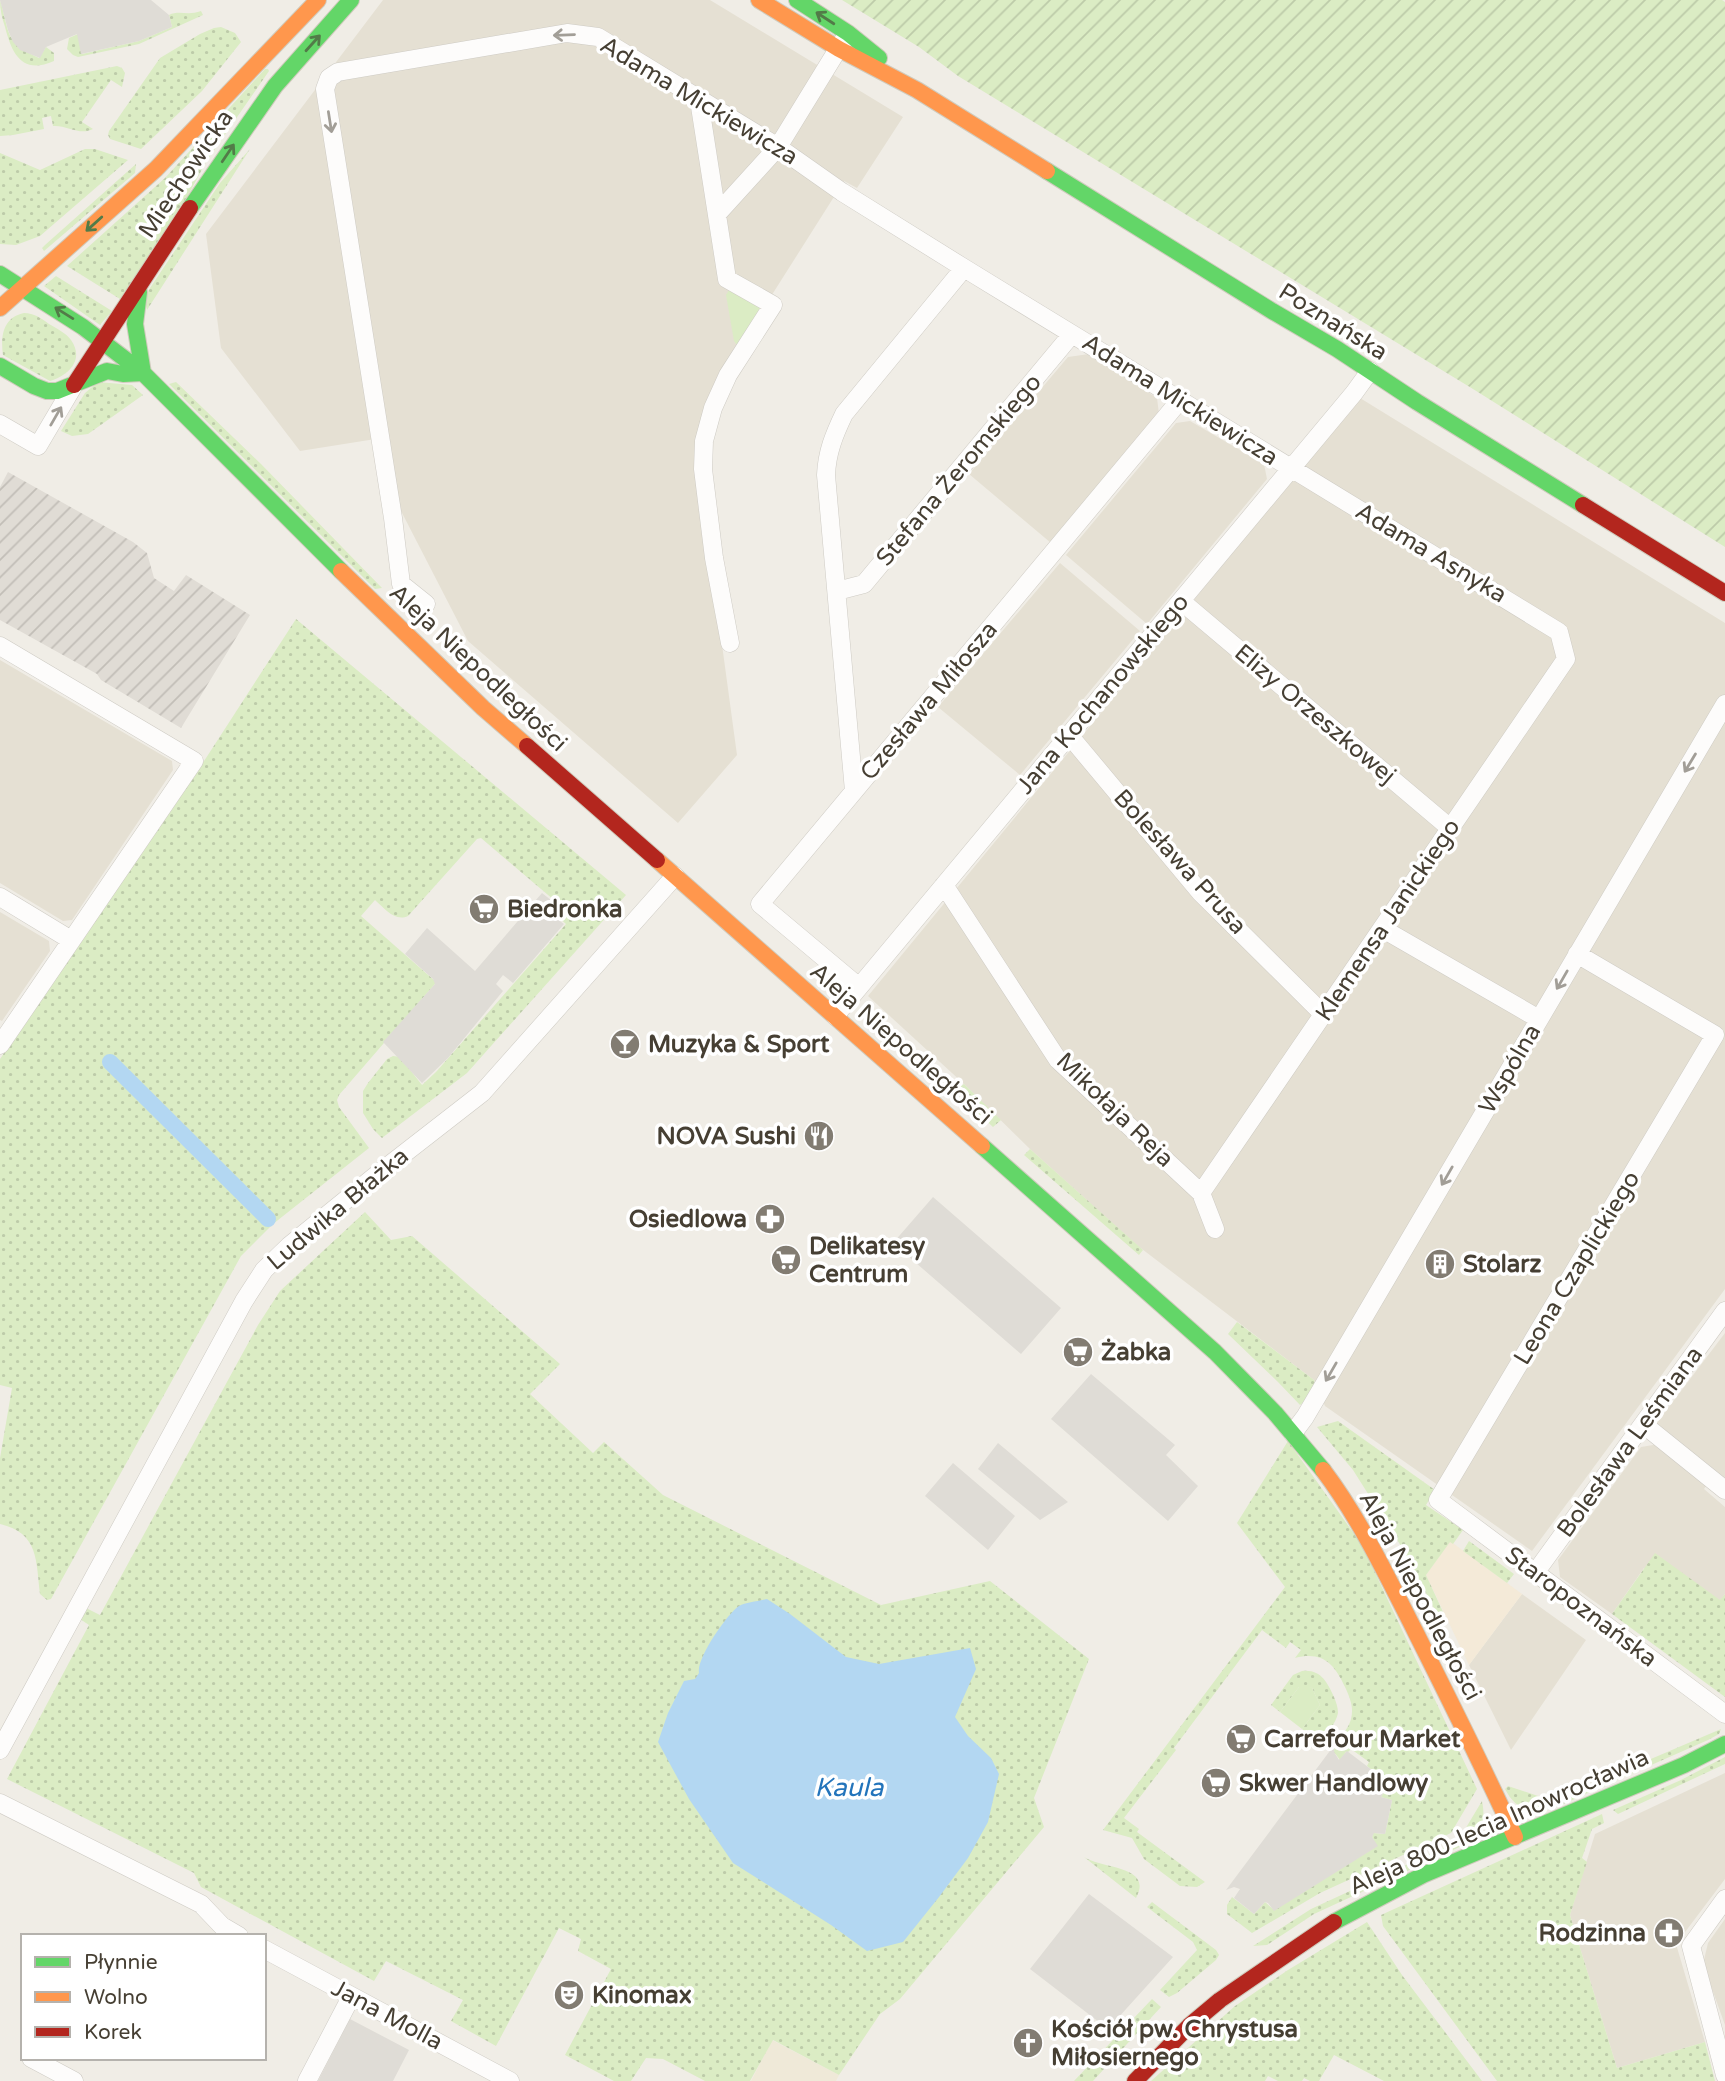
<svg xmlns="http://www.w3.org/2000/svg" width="1725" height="2081" font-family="'Varela Round',sans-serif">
	<defs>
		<pattern id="industrial-furrows" width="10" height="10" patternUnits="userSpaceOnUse" patternTransform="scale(1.75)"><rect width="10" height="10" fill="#e0dcd5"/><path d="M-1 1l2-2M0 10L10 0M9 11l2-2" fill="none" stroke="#c2beb7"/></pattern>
		<pattern id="grass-dots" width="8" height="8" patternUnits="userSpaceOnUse" patternTransform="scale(1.75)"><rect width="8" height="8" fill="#dbecc4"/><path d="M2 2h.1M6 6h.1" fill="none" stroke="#bdcba9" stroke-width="1.8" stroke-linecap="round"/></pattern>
		<pattern id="garden-furrows" width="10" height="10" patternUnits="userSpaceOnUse" patternTransform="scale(1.75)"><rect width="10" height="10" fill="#dbecc4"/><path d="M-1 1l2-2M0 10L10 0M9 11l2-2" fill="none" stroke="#bdcba9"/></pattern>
	</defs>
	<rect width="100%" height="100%" fill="#f0ede6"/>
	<!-- residential -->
	<path fill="#e5e0d3" d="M 383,0 L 710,0 L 903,117 L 857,188 L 844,181 L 713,388 L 695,446 L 737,755 L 678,823 L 468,641 L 400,509 L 388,437 L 300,451 L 221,348 L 206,234 Z
		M 1089,354 L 1157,398 L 1159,414 L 1051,543 L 969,474 L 1068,357 Z
		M 1360,398 L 1725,623 L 1725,1289 L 1532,1551 L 1325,1406 L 1314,1380 L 1138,1246 L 1030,1149 L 964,1084 L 868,996 Z
		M 1190,421 L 1264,464 L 1267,479 L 1147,624 L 1066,555 L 1176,423 Z
		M 1060,563 L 1140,631 L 1020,775 L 938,707 Z
		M 0,660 L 172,761 L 173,770 L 72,920 L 63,921 L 0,883 Z
		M 0,912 L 49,941 L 50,951 L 2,1021 L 0,1020 Z
		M 1725,1333 L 1725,1479 L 1656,1424 Z
		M 1659,1444 L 1708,1483 L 1704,1489 L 1725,1507 L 1725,1594 L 1720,1601 L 1644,1568 L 1612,1614 L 1560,1577 L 1558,1560 L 1641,1447 Z
		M 1522,1594 L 1586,1640 L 1511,1750 L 1469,1665 Z
		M 1725,1773 L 1725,1879 L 1676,1944 L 1705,2042 L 1617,2068 L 1570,1915 L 1595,1834 Z
		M 1725,1919 L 1725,2025 L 1703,1964 L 1708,1943 Z"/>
	<!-- commercial -->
	<path fill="#f4ead8" d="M 1450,1541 L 1522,1594 L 1469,1665 L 1426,1575 Z"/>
	<!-- industrial -->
	<path fill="url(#industrial-furrows)" d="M 8,472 L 133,542 L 147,553 L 154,578 L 174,591 L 186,575 L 250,615 L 181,728 L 101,680 L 97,674 L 0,620 L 0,487 Z"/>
	<!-- education -->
	<path fill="#efe9d8" d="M 772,2040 L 839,2075 L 836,2081 L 751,2081 Z"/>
	<!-- grass -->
	<path fill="url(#grass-dots)" d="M 0,0 C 10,33 4,42 39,58 L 46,47 L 54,53 L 54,61 C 22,75 12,54 5,27 C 2,18 0,10 0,0 Z
		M 201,11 L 203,15 L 139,44 L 78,57 L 73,55 L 67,49 L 69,38 L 78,34 L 82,54 L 139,41 L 172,27 L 169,15 C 179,10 188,16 201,11 Z
		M 221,27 L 235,33 L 241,42 L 202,91 L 141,149 L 110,139 L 108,135 L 109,131 L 160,58 L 200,34 L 214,28 Z
		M 117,66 L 122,68 L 125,73 L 122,87 L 111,80 L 82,122 L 93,129 C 80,136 67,125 53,126 L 51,116 L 42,118 L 44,129 L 13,135 L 0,136 L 0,90 Z
		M 265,69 L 268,69 L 269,71 L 206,162 L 177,216 L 120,299 L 67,266 L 165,178 Z
		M 85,149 L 95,149 L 128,160 L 40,236 L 16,245 L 0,244 L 0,153 L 40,170 Z
		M 250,149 L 147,310 L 144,297 L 220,183 Z
		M 136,164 L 135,173 L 44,251 L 42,248 L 45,245 Z
		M 56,276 L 112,311 L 100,325 L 44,286 Z
		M 24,313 C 34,313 41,318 49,324 C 56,328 66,333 71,340 C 85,360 68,376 50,381 L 3,355 C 0,335 4,317 24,313 Z
		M 98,382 L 132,385 L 143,395 L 88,434 L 72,436 L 61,431 L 85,393 Z
		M 176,382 L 261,464 L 382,588 L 375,589 L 169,384 Z
		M 296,619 L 626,895 L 467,1073 L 382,1138 L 373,1129 L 363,1113 L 363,1091 L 368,1083 L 387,1059 L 393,1056 L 400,1057 L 422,1085 L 436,1072 L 566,924 L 557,916 L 561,906 L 481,838 L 477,839 L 408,916 C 395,922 385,909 375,900 L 361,916 L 435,981 L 435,984 L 339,1095 L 337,1100 L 339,1107 L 369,1148 L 273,1224 L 241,1256 L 51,1599 L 47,1600 L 40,1594 C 36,1561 39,1533 0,1524 L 0,1458 L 12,1388 L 0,1385 L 0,1059 L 206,758 Z
		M 964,1084 L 1001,1120 L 993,1127 L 954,1091 Z
		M 1030,1149 L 1143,1250 L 1139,1255 L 1024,1155 Z
		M 365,1212 L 391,1240 L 412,1236 L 560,1364 L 530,1394 L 593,1453 L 604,1442 L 663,1495 L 881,1605 L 990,1581 L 1089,1659 L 1034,1798 L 1044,1827 L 900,1999 L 880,2014 L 839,2075 L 773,2040 L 750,2081 L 705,2081 L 663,2059 L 646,2058 L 631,2081 L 614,2081 L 565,2055 L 611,1969 L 578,1951 L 581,1939 L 559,1928 L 496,2046 L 451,2021 L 463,2000 L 386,1961 L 374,1981 L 201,1887 L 194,1873 L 7,1779 L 89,1625 L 80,1619 L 86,1608 L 100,1615 L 258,1325 L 280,1291 Z
		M 1237,1322 L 1314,1380 L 1315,1383 L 1306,1400 L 1300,1405 L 1278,1382 L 1228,1334 Z
		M 1338,1421 L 1435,1490 L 1426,1505 L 1463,1530 L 1453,1544 L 1450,1542 L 1426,1575 L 1444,1614 L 1438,1616 L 1401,1546 L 1353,1470 L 1317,1427 Z
		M 1288,1441 L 1362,1545 L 1477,1789 L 1451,1833 L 1320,1893 L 1252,1933 L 1227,1914 L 1227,1905 L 1232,1897 L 1254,1914 L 1265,1902 L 1274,1910 L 1377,1846 L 1372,1837 L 1373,1833 L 1385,1834 L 1392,1800 L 1381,1797 L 1389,1783 L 1367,1766 L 1369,1762 L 1351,1749 L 1348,1752 L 1346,1752 L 1340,1760 L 1334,1752 C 1335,1739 1348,1732 1351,1719 C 1354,1707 1350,1698 1345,1687 C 1334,1663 1322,1651 1295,1658 L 1301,1650 L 1290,1642 L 1286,1648 L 1262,1630 L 1174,1748 L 1176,1750 L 1124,1818 L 1139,1829 L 1137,1832 L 1205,1882 L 1197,1887 L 1180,1886 L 1144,1859 L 1132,1838 L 1103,1830 L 1285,1587 L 1237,1523 Z
		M 1469,1541 L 1514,1574 L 1507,1583 L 1463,1551 Z
		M 1655,1553 L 1720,1600 L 1725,1594 L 1725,1697 L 1612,1614 Z
		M 1302,1671 C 1321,1669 1327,1682 1334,1697 C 1336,1702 1338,1707 1338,1713 C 1336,1724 1326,1734 1319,1742 L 1302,1729 L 1320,1705 L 1312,1688 L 1299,1687 L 1280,1712 L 1271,1705 L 1293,1675 Z
		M 1721,1729 L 1719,1734 L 1708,1740 L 1599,1788 L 1597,1782 Z
		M 1725,1757 L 1725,1764 L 1618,1814 L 1613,1810 L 1681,1780 Z
		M 1508,1786 L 1550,1800 L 1587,1786 L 1590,1792 C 1559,1805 1525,1828 1505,1789 Z
		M 1482,1801 C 1486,1820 1482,1832 1466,1844 L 1314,1914 L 1267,1945 L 1253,1946 L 1311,1909 L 1458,1841 Z
		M 1602,1814 L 1604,1823 L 1592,1829 L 1582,1858 L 1587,1862 L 1570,1915 L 1617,2068 L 1705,2042 L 1715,2081 L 1497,2081 L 1383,1926 L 1381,1915 Z
		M 1084,1857 C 1101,1869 1154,1865 1136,1898 Z
		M 1152,1902 L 1216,1950 L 1219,1955 L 1216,1960 L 1177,1993 L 1169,1997 L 1160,1990 L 1197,1950 L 1193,1942 L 1147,1907 Z
		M 1367,1922 L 1402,1975 L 1482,2081 L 1384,2081 L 1334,2055 L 1319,2081 L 1310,2081 L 1304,2078 L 1302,2081 L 1278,2081 L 1268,2076 L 1265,2081 L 1151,2081 L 1235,2006 L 1288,1970 Z
		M 1152,1999 L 1161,2007 L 1093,2081 L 1074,2081 Z"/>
	<!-- park -->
	<path fill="#dbecc4" d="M 729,290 L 756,303 L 760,309 L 737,345 L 734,341 L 726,295 Z
		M 1303,1685 L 1312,1688 L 1320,1705 L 1302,1729 L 1280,1712 L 1299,1687 Z"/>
	<!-- garden -->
	<path fill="url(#garden-furrows)" d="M 842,0 L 1722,0 L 1725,2 L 1725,547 L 1473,389 L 958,76 L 919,47 Z"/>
	<!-- parking -->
	<path fill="#dfdcd6" d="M 0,0 L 151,0 L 169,15 L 172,27 L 139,41 L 81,54 L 77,34 L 46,47 L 40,58 L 20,50 L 13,42 L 8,30 Z
		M 542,893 L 561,908 L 554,917 L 564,924 L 513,983 L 503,975 L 496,984 L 503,991 L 448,1058 L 422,1083 L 383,1042 L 435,984 L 433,979 L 405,954 L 427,928 L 475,971 Z
		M 933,1197 L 1061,1308 L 1021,1354 L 893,1243 Z
		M 1091,1374 L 1175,1445 L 1166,1455 L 1198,1486 L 1168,1521 L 1051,1419 Z
		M 998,1443 L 1068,1502 L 1040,1520 L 978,1469 Z
		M 953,1463 L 1015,1516 L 988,1550 L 925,1496 Z
		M 1335,1744 L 1334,1752 L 1339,1760 L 1347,1751 L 1389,1783 L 1381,1797 L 1392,1800 L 1385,1834 L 1374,1833 L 1372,1837 L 1378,1846 L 1274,1911 L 1268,1903 L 1265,1902 L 1254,1914 L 1234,1898 L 1240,1889 L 1234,1887 L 1226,1890 Z
		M 1089,1894 L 1173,1957 L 1108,2029 L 1030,1969 Z
		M 350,2019 L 409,2050 L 393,2081 L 318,2081 Z"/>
	<!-- water -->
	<path fill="#b3d7f2" d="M 767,1599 L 790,1614 L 846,1657 L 879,1664 L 970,1648 L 976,1669 L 955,1717 L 968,1736 L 991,1758 L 999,1774 L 988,1822 L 968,1858 L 939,1897 L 903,1942 L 867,1951 L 831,1925 L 733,1863 L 689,1799 L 658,1742 L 668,1713 L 684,1681 L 695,1679 L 699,1673 C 696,1659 727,1614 739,1606 C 746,1602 759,1601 767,1599 Z"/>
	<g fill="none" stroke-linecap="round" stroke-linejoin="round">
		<!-- canal -->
		<path stroke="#b3d7f2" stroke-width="16" d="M 110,1062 L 268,1219"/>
		<!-- street casing -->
		<g stroke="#cecbc4" stroke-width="19">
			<path id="street" d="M 699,100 L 727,279 L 773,305 L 728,375 L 713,408 L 704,441 L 703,469 L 714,558 L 730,643
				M 718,213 L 778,147 L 843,41
				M 0,424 L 38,446 L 74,385
				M 401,584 L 393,518 L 325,89 L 329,78 L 338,72 L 567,33 L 598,37 L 778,147 L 842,192 L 964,268 L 1559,632 L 1566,659 L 1201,1193
				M 401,584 L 426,604
				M 837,591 L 864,584 L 1072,334
				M 1181,601 L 1450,828
				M 0,646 L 194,761 L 0,1045
				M 1069,735 L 1200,892 L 1324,1015
				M 854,791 L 826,475 C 827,452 834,435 844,414 L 964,268
				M 944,885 L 1058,1060 L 1201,1193 L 1215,1229
				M 0,897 L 71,940
				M 1383,929 L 1539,1019
				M 1577,954 L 1715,1035 L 1438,1500 L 1725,1714
				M 859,987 L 760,904 L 1181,399
				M 835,1016 L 1354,393 L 1370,371
				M 1643,1424 L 1725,1490
				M 1293,1433 L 1305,1417 L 1725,704
				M 1535,1573 L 1725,1311
				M 0,1750 L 244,1301 L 264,1270 L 289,1246 L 374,1177 L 482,1093 L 675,876
				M 0,1803 L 201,1904 L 222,1926 L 239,1936
				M 1725,1899 L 1691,1946 L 1725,2075
				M 264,1949 L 510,2081
				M 31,2058 L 74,2081
				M 307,2081 L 351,1997"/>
		</g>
		<!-- fast casing -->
		<g stroke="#d0cbbd" stroke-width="18">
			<path id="fast" d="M 797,0 L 848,33 L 879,58
				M 1047,171 L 1272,311 L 1337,349 L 1417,402 L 1583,505
				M 190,208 L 275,86 L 351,0
				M 0,274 L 83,327 L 142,372 L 341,571
				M 139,292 L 135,324 L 143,373
				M 0,366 L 34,386 L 47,391 L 57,391 L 107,371 L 123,374 L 143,373
				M 982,1146 L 1215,1352 L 1275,1413 L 1323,1470
				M 1334,1922 L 1423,1875 L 1684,1765 L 1725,1744"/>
		</g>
		<!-- slow casing -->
		<g stroke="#d0cbbd" stroke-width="18">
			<path id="slow" d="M 759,0 L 839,49 L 917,90 L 1047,171
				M 0,308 L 156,169 L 318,0
				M 341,571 L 483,708 L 527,746
				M 657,860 L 982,1146
				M 1323,1470 C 1360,1519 1387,1576 1415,1631 C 1449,1699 1484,1768 1515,1837"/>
		</g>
		<!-- jam casing -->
		<g stroke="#d0cbbd" stroke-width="18">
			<path id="jam" d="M 74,385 L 190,208
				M 1583,505 L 1725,593
				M 527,746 L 657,860
				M 1135,2081 L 1189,2026 L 1220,2000 L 1334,1922"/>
		</g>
		<!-- street -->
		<use href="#street" stroke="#fdfcfb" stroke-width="18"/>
		<!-- fast -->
		<use href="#fast" stroke="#63d668" stroke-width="16"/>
		<!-- slow -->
		<use href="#slow" stroke="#ff974d" stroke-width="16"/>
		<!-- jam -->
		<use href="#jam" stroke="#b3261e" stroke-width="16"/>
	</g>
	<!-- one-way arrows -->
	<defs><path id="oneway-shaft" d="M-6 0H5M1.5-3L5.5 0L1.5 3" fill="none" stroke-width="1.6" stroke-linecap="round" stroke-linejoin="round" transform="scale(1.75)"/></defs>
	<g stroke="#527b48">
		<use href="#oneway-shaft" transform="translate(825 18) rotate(-147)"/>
		<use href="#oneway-shaft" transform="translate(313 43) rotate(-48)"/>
		<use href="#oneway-shaft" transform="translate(228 153) rotate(-56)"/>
		<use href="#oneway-shaft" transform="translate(94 224) rotate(138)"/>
		<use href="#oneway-shaft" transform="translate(64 313) rotate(-148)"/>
	</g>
	<g stroke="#a29e97">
		<use href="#oneway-shaft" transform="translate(564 35) rotate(178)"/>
		<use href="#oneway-shaft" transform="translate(330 122) rotate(81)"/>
		<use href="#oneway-shaft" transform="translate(56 416) rotate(-60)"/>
		<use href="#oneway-shaft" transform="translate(1690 763) rotate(121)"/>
		<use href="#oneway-shaft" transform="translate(1562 980) rotate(120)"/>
		<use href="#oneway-shaft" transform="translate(1447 1176) rotate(120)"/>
		<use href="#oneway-shaft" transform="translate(1331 1372) rotate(120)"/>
	</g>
	<!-- icons -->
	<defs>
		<g id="supermarket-disc" transform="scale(1.575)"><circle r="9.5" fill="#827c72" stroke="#fff"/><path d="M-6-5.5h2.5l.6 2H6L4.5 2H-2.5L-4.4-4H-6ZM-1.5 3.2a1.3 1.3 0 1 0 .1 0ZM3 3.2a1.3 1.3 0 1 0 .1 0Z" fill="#fff"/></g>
		<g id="bar-disc" transform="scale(1.575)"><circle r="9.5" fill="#827c72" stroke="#fff"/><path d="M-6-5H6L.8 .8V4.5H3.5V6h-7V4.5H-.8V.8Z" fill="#fff"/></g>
		<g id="restaurant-disc" transform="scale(1.575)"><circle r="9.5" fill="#827c72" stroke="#fff"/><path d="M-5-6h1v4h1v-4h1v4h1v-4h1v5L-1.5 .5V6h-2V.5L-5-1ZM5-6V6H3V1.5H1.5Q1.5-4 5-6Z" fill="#fff"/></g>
		<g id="pharmacy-disc" transform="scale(1.575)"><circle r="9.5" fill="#827c72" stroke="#fff"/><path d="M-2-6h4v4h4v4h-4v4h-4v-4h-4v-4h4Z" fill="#fff"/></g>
		<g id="building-disc" transform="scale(1.575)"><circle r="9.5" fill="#827c72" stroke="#fff"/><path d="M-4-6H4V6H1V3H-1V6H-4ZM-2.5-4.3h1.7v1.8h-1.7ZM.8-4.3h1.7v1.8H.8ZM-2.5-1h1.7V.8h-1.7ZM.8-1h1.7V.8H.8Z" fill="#fff"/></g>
		<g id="theatre-disc" transform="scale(1.575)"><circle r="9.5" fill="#827c72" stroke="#fff"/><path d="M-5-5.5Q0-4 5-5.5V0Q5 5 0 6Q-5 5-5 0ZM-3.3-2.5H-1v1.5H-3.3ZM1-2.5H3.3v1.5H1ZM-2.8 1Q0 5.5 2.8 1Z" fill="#fff"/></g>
		<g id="church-disc" transform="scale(1.575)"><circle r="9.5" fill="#827c72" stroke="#fff"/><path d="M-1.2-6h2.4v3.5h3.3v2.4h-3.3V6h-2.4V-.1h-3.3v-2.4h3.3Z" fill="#fff"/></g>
	</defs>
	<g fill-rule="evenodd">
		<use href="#supermarket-disc" x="484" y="909"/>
		<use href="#bar-disc" x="625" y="1044"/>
		<use href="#restaurant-disc" x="819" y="1136"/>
		<use href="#pharmacy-disc" x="770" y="1219"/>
		<use href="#supermarket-disc" x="786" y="1260"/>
		<use href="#building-disc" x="1440" y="1264"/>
		<use href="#supermarket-disc" x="1078" y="1352"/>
		<use href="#supermarket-disc" x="1241" y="1739"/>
		<use href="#supermarket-disc" x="1216" y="1783"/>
		<use href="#pharmacy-disc" x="1669" y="1933"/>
		<use href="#theatre-disc" x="569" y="1995"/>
		<use href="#church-disc" x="1028" y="2043"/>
	</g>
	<g text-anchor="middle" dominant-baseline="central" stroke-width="7" stroke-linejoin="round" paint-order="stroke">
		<!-- street labels -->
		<g font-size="24" fill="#463f33" stroke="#fff">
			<text transform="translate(699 101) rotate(31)">Adama Mickiewicza</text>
			<text transform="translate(186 174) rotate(-56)">Miechowicka</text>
			<text transform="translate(1333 322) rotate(32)">Poznańska</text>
			<text transform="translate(1180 400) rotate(32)">Adama Mickiewicza</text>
			<text transform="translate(959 470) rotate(-50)">Stefana Żeromskiego</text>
			<text transform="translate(1431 553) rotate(31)">Adama Asnyka</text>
			<text transform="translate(478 668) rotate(43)">Aleja Niepodległości</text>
			<text transform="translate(1103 694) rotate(-50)">Jana Kochanowskiego</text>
			<text transform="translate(929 701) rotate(-50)">Czesława Miłosza</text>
			<text transform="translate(1315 714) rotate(40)">Elizy Orzeszkowej</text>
			<text transform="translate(1180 862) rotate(48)">Bolesława Prusa</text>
			<text transform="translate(1388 920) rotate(-56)">Klemensa Janickiego</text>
			<text transform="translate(901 1044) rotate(41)">Aleja Niepodległości</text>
			<text transform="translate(1510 1069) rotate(-60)">Wspólna</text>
			<text transform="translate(1115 1110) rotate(44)">Mikołaja Reja</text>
			<text transform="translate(338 1209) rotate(-40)">Ludwika Błażka</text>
			<text transform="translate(1577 1268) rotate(-59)">Leona Czaplickiego</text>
			<text transform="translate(1630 1442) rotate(-54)">Bolesława Leśmiana</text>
			<text transform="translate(1420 1596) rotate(62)">Aleja Niepodległości</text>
			<text transform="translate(1581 1607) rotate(37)">Staropoznańska</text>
			<text transform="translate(1499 1822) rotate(-24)">Aleja 800-lecia Inowrocławia</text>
			<text transform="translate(387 2015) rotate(28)">Jana Molla</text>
		</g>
		<!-- poi labels -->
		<g font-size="24" font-weight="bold" fill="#463f33" stroke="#fff" text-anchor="start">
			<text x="507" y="909">Biedronka</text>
			<text x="648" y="1044">Muzyka &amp; Sport</text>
			<text x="796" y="1136" text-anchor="end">NOVA Sushi</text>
			<text x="747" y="1219" text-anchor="end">Osiedlowa</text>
			<text x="809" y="1246">Delikatesy<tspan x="809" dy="28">Centrum</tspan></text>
			<text x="1463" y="1264">Stolarz</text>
			<text x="1101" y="1352">Żabka</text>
			<text x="1264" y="1739">Carrefour Market</text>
			<text x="1239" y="1783">Skwer Handlowy</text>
			<text x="1646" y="1933" text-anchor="end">Rodzinna</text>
			<text x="592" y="1995">Kinomax</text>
			<text x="1051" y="2029">Kościół pw. Chrystusa<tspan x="1051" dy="28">Miłosiernego</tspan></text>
		</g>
		<!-- water labels -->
		<g font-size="26" font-style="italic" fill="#2374bb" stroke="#fff">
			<text x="849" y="1787">Kaula</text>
		</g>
	</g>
	<!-- legend -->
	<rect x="21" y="1934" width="245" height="126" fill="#ffffff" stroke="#b5b2ad" stroke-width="2"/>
	<rect x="35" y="1957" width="35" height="10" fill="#63d668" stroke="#b5b2ad" stroke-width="2"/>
	<text x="84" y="1969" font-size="21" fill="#463f33">Płynnie</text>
	<rect x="35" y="1992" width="35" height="10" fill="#ff974d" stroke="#b5b2ad" stroke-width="2"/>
	<text x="84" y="2004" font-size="21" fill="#463f33">Wolno</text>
	<rect x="35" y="2027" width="35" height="10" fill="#b3261e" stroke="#b5b2ad" stroke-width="2"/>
	<text x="84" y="2039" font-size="21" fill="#463f33">Korek</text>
</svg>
